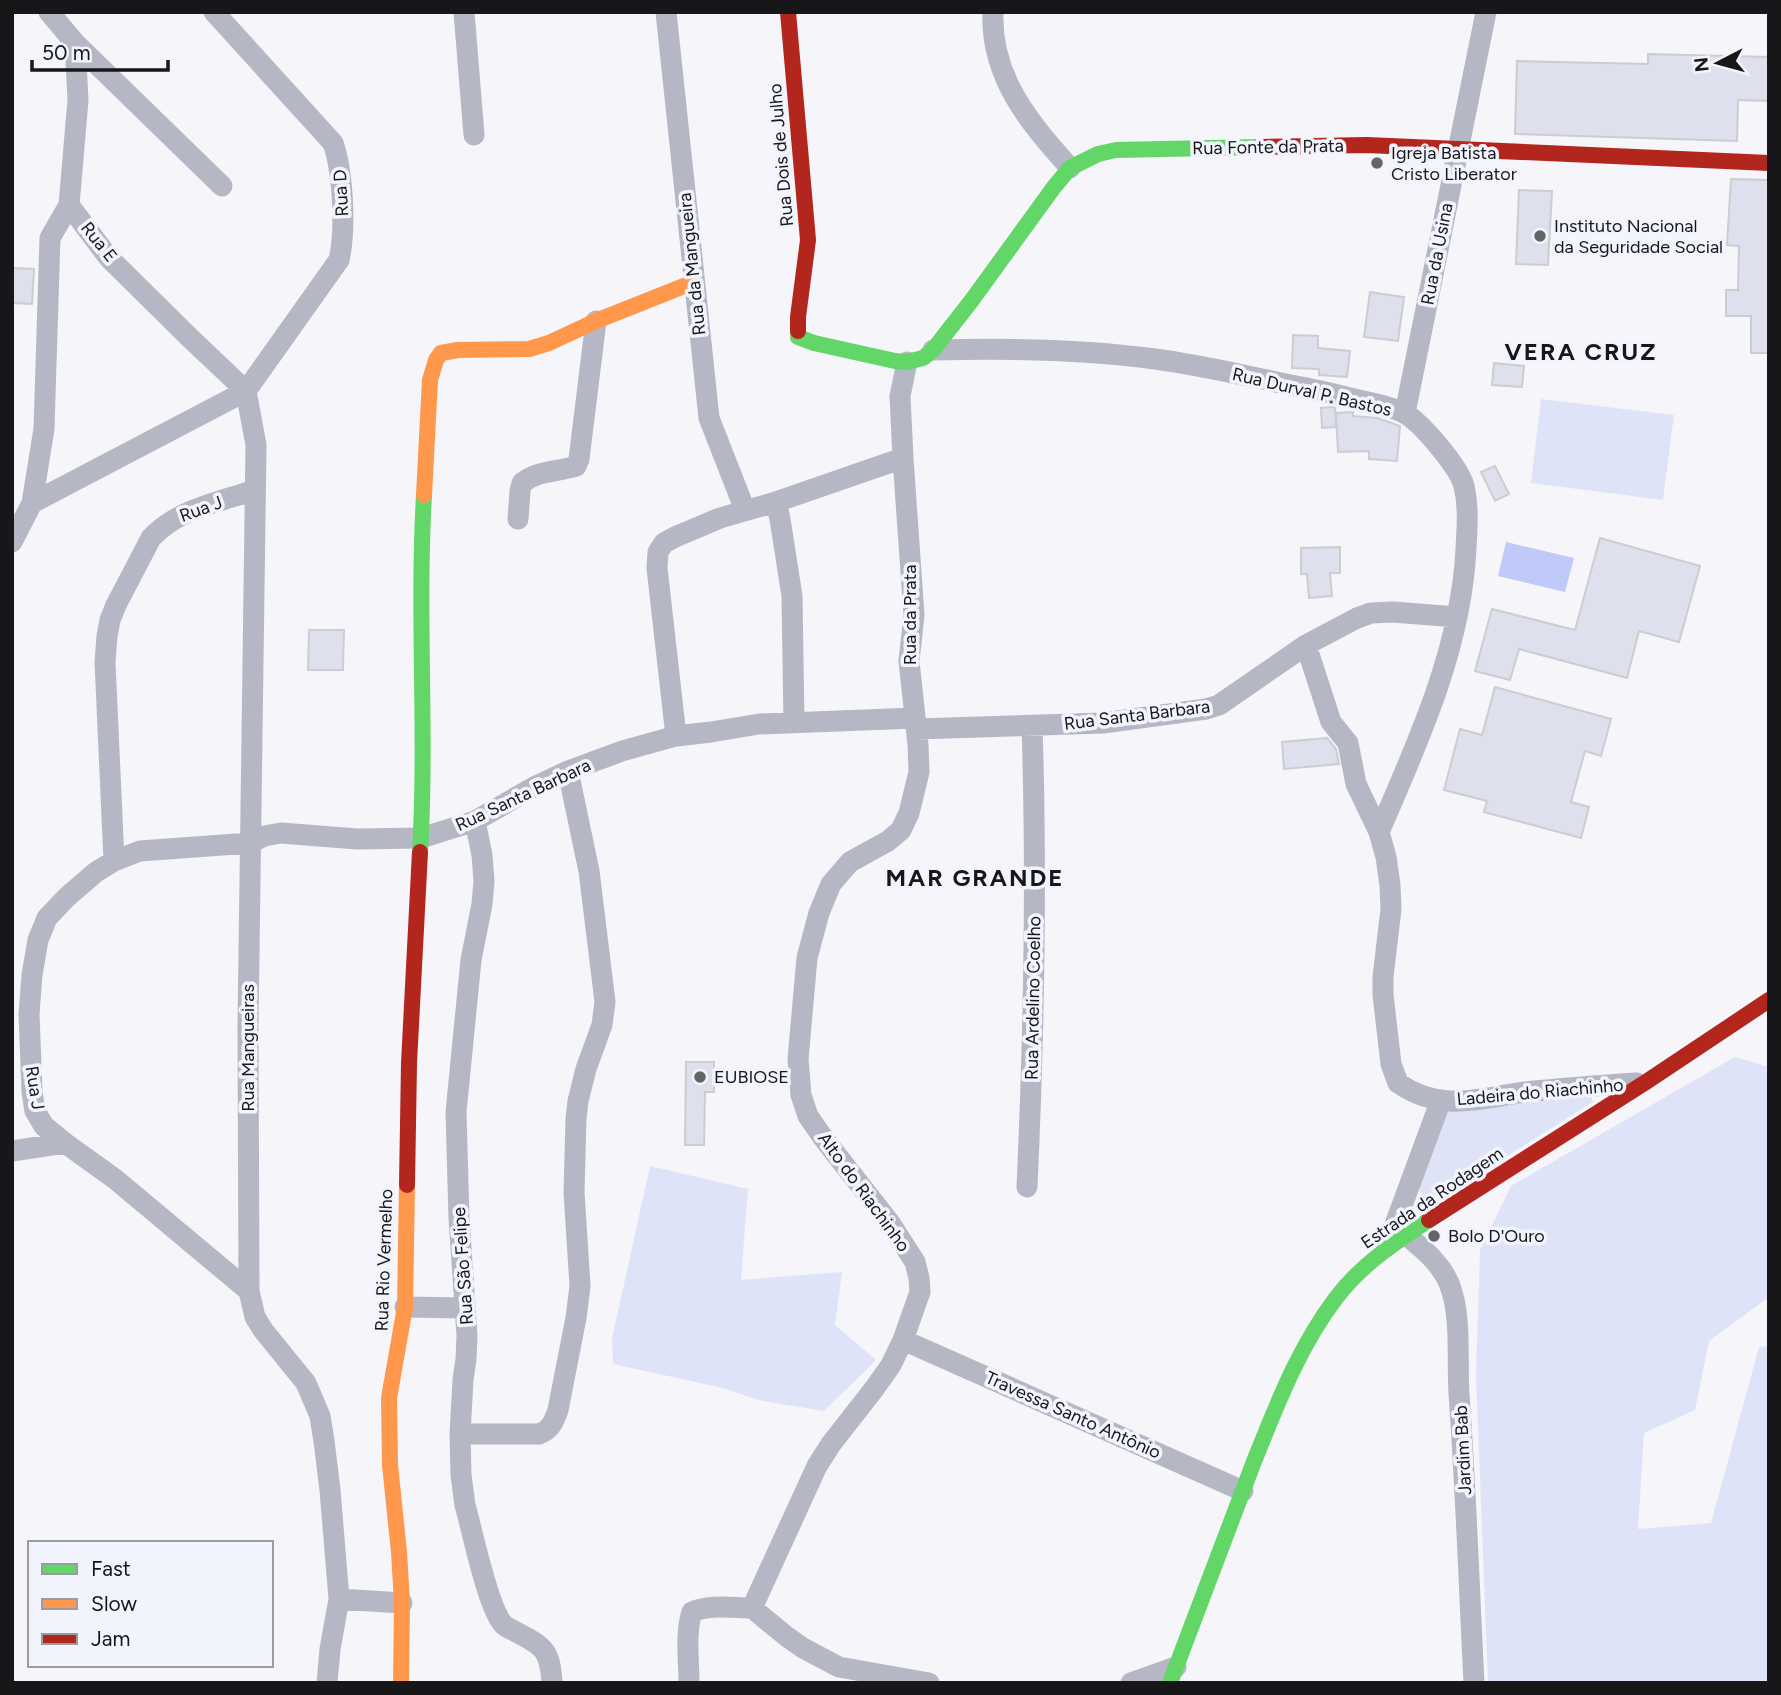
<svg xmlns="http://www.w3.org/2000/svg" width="1781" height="1695" font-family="Figtree,sans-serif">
	<rect width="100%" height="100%" fill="#f5f5fa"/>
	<!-- green -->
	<path fill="#dfe3f8" d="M 1541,399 L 1674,415 L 1663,500 L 1531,483 Z
		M 1735,1057 L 1769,1067 L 1769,1297 L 1709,1341 L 1695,1410 L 1644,1433 L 1638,1529 L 1711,1523 L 1759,1347 L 1769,1346 L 1769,1683 L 1488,1683 L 1476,1375 L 1480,1250 L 1511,1186 Z
		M 1591,1092 L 1593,1102 L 1426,1207 L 1419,1188 L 1441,1111 Z
		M 650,1166 L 748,1189 L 741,1280 L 842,1272 L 835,1325 L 876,1360 L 824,1411 L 758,1400 L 723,1388 L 613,1364 L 612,1339 Z"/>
	<!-- water -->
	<path fill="#c0caf8" d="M 1506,542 L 1574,558 L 1565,592 L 1498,576 Z"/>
	<!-- building -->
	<path fill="#dee0ed" stroke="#cccdd1" stroke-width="2" d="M 1648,54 L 1769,57 L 1769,101 L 1738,100 L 1737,141 L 1515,134 L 1517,61 L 1648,64 Z
		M 1731,179 L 1769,180 L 1769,353 L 1751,353 L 1751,316 L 1726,316 L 1726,290 L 1738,290 L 1739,246 L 1727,245 Z
		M 1519,190 L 1552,191 L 1548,265 L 1516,264 Z
		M 12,268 L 34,269 L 32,304 L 12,303 Z
		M 1370,292 L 1404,297 L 1398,341 L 1364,337 Z
		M 1293,335 L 1318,336 L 1318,348 L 1350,351 L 1347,377 L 1319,375 L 1319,369 L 1292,368 Z
		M 1494,363 L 1524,366 L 1522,387 L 1492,385 Z
		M 1332,407 L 1335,408 L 1336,427 L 1322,428 L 1321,408 Z
		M 1353,412 L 1353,416 L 1377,418 L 1400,426 L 1397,461 L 1369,459 L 1369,451 L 1338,452 L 1336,413 Z
		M 1495,466 L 1509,494 L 1495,501 L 1481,472 Z
		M 1600,538 L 1700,566 L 1679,642 L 1639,631 L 1627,678 L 1519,649 L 1510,680 L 1475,671 L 1492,609 L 1575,630 Z
		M 1340,547 L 1340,573 L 1330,573 L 1332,596 L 1309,598 L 1307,574 L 1301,574 L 1301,548 Z
		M 309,630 L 344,630 L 343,670 L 308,670 Z
		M 1495,687 L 1611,719 L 1601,756 L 1585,751 L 1571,802 L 1589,807 L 1581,838 L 1484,812 L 1487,801 L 1444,790 L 1460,729 L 1482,735 Z
		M 1327,738 L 1336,749 L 1339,764 L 1284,769 L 1282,742 Z
		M 686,1062 L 714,1062 L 714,1092 L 705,1092 L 704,1145 L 685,1145 Z"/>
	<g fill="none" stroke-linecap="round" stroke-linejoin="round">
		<!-- street -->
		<path stroke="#b5b8c4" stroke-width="21" d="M 49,12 L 75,43 L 222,186
			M 464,12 L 474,135
			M 666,12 L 709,418 L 745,510
			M 993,12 C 990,77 1030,123 1070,168
			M 75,43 L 78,100 L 69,205 L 109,258 L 189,337 L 246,391
			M 933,350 C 1007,348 1082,349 1155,359 C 1201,365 1246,376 1291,385 C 1315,389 1339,395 1363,401 C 1377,404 1392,407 1404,413 C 1421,422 1459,467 1464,486 C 1469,507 1467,528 1466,549 C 1461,649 1418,742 1379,832
			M 246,391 L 256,445 L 248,1026 L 249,1291 L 255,1317 L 263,1330 L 306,1383 L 320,1416 L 324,1441 L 330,1490 L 339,1599 L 330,1649 L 327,1683
			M 1405,413 L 1486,12
			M 776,502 L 780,519 L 792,596 L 794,723
			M 32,503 L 246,391 L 339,260 C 346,230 343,171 333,143 L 214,12
			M 518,519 L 520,491 L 522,483 C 538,470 558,472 576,466 L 579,459 L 596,321
			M 12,542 L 32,503 L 44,429 L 50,238 L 69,205
			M 1306,645 L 1331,722 L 1348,743 L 1356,784 L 1379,832 L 1386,857 L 1390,885 L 1391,909 L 1383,977 L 1383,995 L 1391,1064 L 1398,1083 C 1444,1115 1485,1096 1534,1091 C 1568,1088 1603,1085 1637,1083
			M 916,729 L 1103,723 L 1206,709 L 1219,705 L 1306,645 L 1357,618 L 1371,613 L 1393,612 L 1457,617
			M 676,736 L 657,568 L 658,552 L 664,543 L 675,537 L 720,518 L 776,502 L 903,458
			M 475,821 L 482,855 L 484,881 L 482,904 L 471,960 L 456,1112 L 459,1218 L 467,1336 L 466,1359 L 463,1380 L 460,1434 L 461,1475 L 465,1505 C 472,1529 488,1610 504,1625 C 507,1628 513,1630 518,1633 C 545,1647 550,1651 552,1683
			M 114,861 L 105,662 L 107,636 L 110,620 L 116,605 L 151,538 C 178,509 219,502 255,490
			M 12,1151 L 65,1143
			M 1027,1187 C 1034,1033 1037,880 1032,726
			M 1406,1235 C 1425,1250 1446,1268 1452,1292 C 1461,1321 1457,1363 1459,1394 C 1466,1490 1469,1586 1474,1683
			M 1387,1246 L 1441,1100
			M 249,1291 L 115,1179 L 65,1143 L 44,1126 L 35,1111 L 32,1092 L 29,1014 L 32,975 L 38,940 L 47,918 L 67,897 L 96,872 L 114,861 L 140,851 L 250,843 L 264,836 L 281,833 L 357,839 L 421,838 L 475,821 L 534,787 L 568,771 L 622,751 L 676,736 L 711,732 L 759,724 L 915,718
			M 405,1307 L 465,1308
			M 903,1340 L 1243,1491
			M 460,1434 L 539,1434 C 551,1430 554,1421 558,1410 L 576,1318 L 580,1286 L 574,1192 L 576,1119 L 578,1101 L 586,1069 L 602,1025 L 605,1002 L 589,871 L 568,771
			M 339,1599 L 402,1603
			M 752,1608 L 817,1466 L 831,1444 L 874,1389 L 891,1365 L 903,1340 L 920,1292 L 919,1278 L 915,1262 L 890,1223 L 824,1139 L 808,1116 L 801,1095 L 798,1059 L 807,958 L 819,913 L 831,884 L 850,862 L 888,841 L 901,830 L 909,813 L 919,772 L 918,745 L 909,661 L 914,615 L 903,458 L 900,396 L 907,362
			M 752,1608 L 786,1636 L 803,1648 L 839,1667 L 929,1683
			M 689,1683 C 689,1660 685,1633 692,1612 C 709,1604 733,1608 752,1608
			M 1131,1683 L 1176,1667"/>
		<!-- fast -->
		<path stroke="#63d668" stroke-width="16" d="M 798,331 L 798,337 L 814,343 L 895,361 L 907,362 L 923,358 L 933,350 L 972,300 L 1054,187 L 1070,168 L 1098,154 L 1116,150 L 1259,147
			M 420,852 C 427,733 417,614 424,495
			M 1170,1683 C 1197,1610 1225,1537 1253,1464 C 1276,1407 1298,1348 1336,1298 C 1361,1265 1394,1243 1429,1220"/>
		<!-- slow -->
		<path stroke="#ff974d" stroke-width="16" d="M 424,495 L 430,380 L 436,360 L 441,353 L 458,350 L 529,349 L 549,343 L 596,321 L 694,282
			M 401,1683 L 402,1603 L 399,1552 L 390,1465 L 389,1398 L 405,1307 L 407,1185"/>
		<!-- jam -->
		<path stroke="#b3261e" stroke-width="16" d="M 788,12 L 808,240 L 798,317 L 798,331
			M 1259,147 L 1367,145 L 1769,163
			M 407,1185 L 409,1063 L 420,852
			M 1429,1220 L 1646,1082 L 1769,1000"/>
	</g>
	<!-- markers -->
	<g fill="#656568" stroke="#f2f4fd" stroke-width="2.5">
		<circle cx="1377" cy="163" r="7"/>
		<circle cx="1540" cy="236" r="7"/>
		<circle cx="700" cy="1077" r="7"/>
		<circle cx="1434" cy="1236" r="7"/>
	</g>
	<g text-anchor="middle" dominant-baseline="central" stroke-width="7" stroke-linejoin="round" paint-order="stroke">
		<!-- street labels -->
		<g font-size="18" fill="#17171a" stroke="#f2f4fd">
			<text transform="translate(1268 147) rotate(-1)">Rua Fonte da Prata</text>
			<text transform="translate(781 155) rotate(-95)">Rua Dois de Julho</text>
			<text transform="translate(341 193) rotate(-93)">Rua D</text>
			<text transform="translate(99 242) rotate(51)">Rua E</text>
			<text transform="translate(1437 254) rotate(-79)">Rua da Usina</text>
			<text transform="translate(692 264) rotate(-96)">Rua da Mangueira</text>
			<text transform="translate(1312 392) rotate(13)">Rua Durval P. Bastos</text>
			<text transform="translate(201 509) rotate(-20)">Rua J</text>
			<text transform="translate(910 615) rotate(-90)">Rua da Prata</text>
			<text transform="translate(1137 715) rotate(-7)">Rua Santa Barbara</text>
			<text transform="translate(523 795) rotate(-25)">Rua Santa Barbara</text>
			<text transform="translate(1033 998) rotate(-89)">Rua Ardelino Coelho</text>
			<text transform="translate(248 1048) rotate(-90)">Rua Mangueiras</text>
			<text transform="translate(35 1088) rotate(81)">Rua J</text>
			<text transform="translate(1540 1092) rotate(-5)">Ladeira do Riachinho</text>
			<text transform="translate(864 1192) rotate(54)">Alto do Riachinho</text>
			<text transform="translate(1432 1198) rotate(-34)">Estrada da Rodagem</text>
			<text transform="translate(384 1260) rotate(-88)">Rua Rio Vermelho</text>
			<text transform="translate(463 1266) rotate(-94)">Rua São Felipe</text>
			<text transform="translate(1073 1415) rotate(24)">Travessa Santo Antônio</text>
			<text transform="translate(1463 1450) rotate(-93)">Jardim Bab</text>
		</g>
		<!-- poi labels -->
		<g font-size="18" fill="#17171a" stroke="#f2f4fd" text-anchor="start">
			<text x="1391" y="153">Igreja Batista<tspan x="1391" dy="21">Cristo Liberator</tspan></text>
			<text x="1554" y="226">Instituto Nacional<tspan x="1554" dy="21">da Seguridade Social</tspan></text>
			<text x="714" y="1077">EUBIOSE</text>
			<text x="1448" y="1236">Bolo D'Ouro</text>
		</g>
		<!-- district labels -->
		<g font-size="24" font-weight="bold" letter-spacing="2" fill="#17171a" stroke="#f2f4fd">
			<text x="1581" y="351">VERA CRUZ</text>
			<text x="975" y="877">MAR GRANDE</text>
		</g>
	</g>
	<!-- border -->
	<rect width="1781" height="1695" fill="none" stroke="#17171a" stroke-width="28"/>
	<!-- legend -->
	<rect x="28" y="1541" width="245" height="126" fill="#f2f4fd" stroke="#9a9ca2" stroke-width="2"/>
	<rect x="42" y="1564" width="35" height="10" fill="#63d668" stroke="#9a9ca2" stroke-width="2"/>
	<text x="91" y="1576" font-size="21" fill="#17171a">Fast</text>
	<rect x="42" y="1599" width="35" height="10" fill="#ff974d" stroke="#9a9ca2" stroke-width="2"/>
	<text x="91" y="1611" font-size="21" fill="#17171a">Slow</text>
	<rect x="42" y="1634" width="35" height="10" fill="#b3261e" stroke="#9a9ca2" stroke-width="2"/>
	<text x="91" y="1646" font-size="21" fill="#17171a">Jam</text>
	<!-- north arrow -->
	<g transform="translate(1718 63) rotate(264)" stroke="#f2f4fd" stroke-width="5" paint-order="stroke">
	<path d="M0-5L12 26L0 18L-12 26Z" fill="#17171a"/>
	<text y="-10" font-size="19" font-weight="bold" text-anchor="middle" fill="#17171a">N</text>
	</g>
	<!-- scale -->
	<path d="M32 60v10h136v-10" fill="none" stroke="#17171a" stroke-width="3.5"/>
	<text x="42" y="60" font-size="21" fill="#17171a" stroke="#f2f4fd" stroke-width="5" paint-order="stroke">50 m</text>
</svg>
